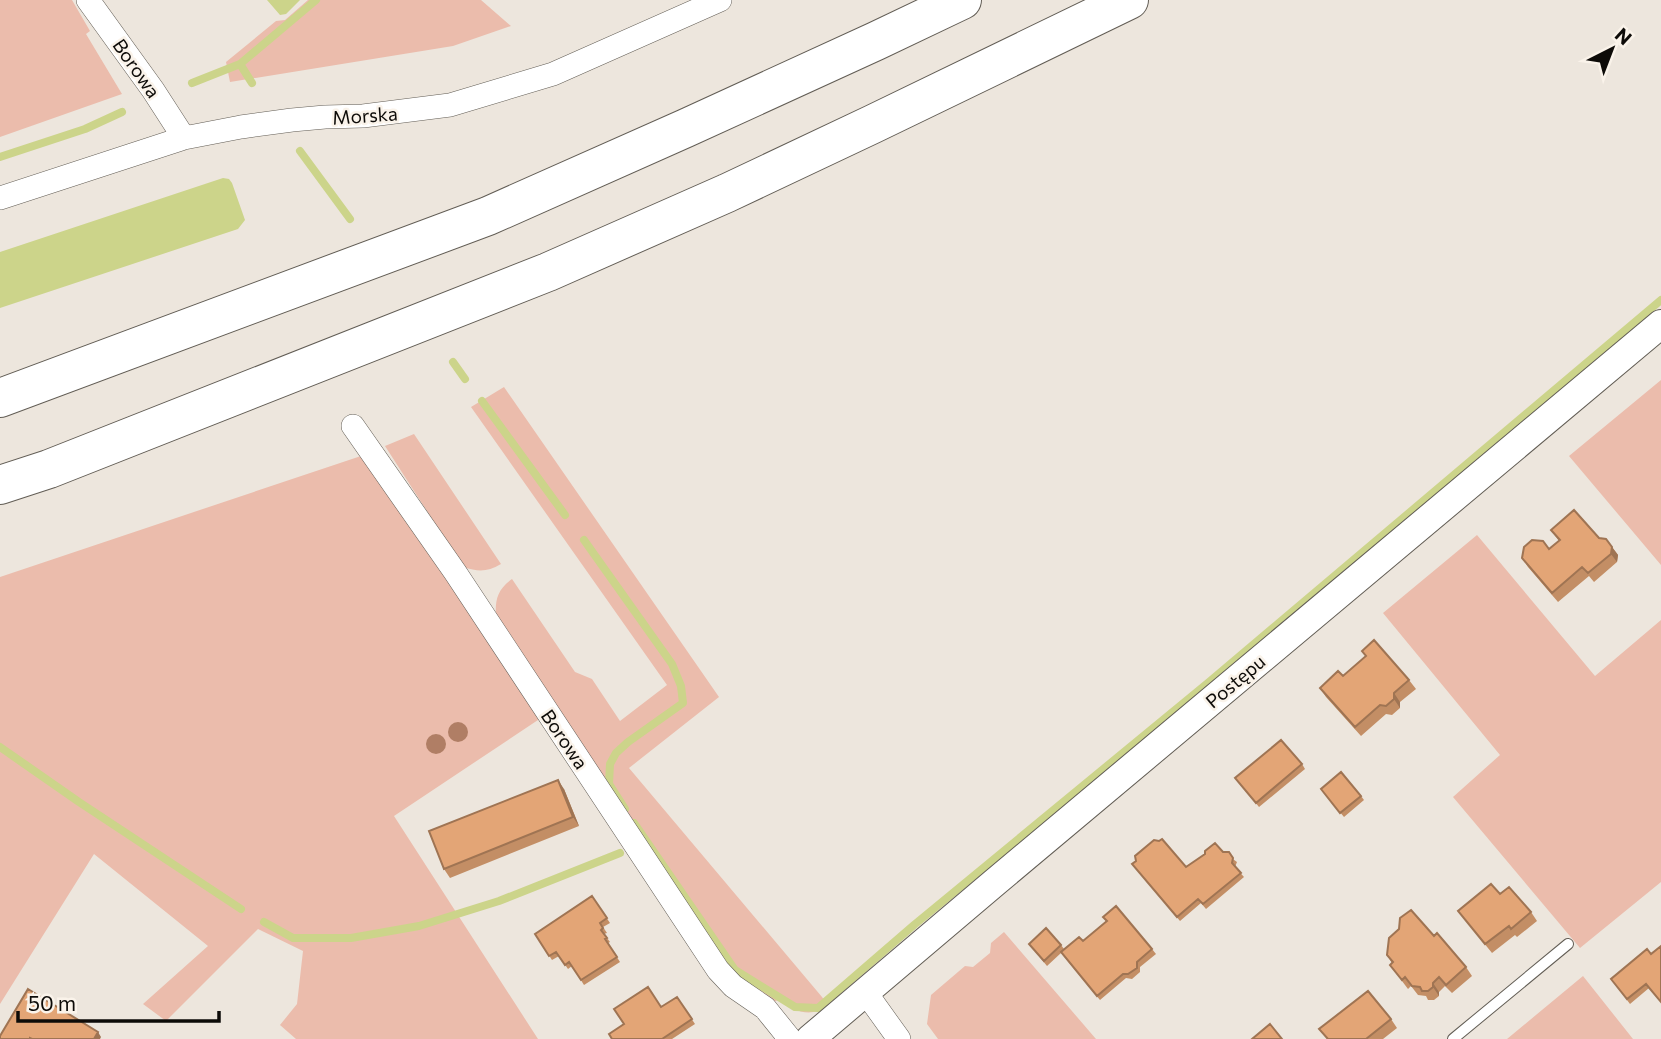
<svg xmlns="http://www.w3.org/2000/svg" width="1661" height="1039" font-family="Commissioner,sans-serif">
	<rect width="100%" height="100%" fill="#ede6dd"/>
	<!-- green -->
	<path fill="#ebbcac" d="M 0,0 L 72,0 L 90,31 L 86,34 L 122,94 L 0,137 Z
		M 308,0 L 481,0 L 511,26 L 453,46 L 230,82 L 226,62 L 276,21 L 285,20 Z
		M 1661,380 L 1661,565 L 1569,456 Z
		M 504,387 L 719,697 L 629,768 L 822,997 L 828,1005 C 811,1019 794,1011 778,1000 L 774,1002 L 734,976 L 496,617 C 495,600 497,590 512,579 L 575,672 L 592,679 L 620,721 L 667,685 L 471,407 Z
		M 414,434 L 501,564 C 487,572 479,572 463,567 L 385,446 Z
		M 361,456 L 425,547 L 541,718 L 394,816 L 538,1039 L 296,1039 L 280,1025 L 297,1004 L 303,951 L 258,929 L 166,1021 L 143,1004 L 208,946 L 94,854 L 0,1004 L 0,577 Z
		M 1477,535 L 1595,676 L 1661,620 L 1661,882 L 1580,948 L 1453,797 L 1500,755 L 1383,613 Z
		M 1004,932 L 1096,1039 L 938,1039 L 927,1024 L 931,995 L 965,966 L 973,967 L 990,953 L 991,943 Z
		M 1583,976 L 1633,1039 L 1507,1039 Z"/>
	<!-- water -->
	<path fill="#ccd48a" d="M 267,0 L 300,0 L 286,14 L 280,15 Z
		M 223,178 L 229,179 L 232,183 L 245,220 L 238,229 L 0,308 L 0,252 Z"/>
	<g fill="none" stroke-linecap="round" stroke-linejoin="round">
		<!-- stream -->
		<path stroke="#ccd48a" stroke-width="8" d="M 192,83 L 240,64
			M 252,83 L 240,64 L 316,0
			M 300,151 L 350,219
			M 0,157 L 85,129 L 122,112
			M 453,362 L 465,379
			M 482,401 L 565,515
			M 584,540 L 672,664 L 681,686 L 683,703 L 628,742 L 616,753 L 610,764 L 609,784 L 625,809
			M 0,747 L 79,802 L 241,909
			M 634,823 L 735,970 L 795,1007 L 818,1008 L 914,925 L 1209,682 L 1661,300
			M 264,922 L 293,938 L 351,938 L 419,926 L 499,901 L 620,853"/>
		<!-- service casing -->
		<g stroke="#625d55" stroke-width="12">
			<path id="service" d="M 1453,1039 L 1568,944"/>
		</g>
		<!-- minor casing -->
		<g stroke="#625d55" stroke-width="24">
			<path id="minor" d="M 88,0 L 153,90 L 184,138
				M 0,198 L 184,138 L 241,127 L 292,120 L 325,117 L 363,116 L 450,105 L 553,74 L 720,0
				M 353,426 L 455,572 L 718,970 L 733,986 L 765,1008 L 790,1039
				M 866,993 L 899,1039"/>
		</g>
		<!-- tertiary casing -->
		<g stroke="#625d55" stroke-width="30">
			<path id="tertiary" d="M 810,1039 L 994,883 L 1661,324"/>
		</g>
		<!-- motorway casing -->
		<g stroke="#625d55" stroke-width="40">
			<path id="motorway" d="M 0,398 L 488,216 L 686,128 L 876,41 L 962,0
				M 0,485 L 49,469 L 548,272 L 727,193 L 873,124 L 1129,0"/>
		</g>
		<!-- service -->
		<use href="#service" stroke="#fff" stroke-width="10"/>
		<!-- minor -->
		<use href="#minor" stroke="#fff" stroke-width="23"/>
		<!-- tertiary -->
		<use href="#tertiary" stroke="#fff" stroke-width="28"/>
		<!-- motorway -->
		<use href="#motorway" stroke="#fff" stroke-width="38"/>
	</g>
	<!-- trees -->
	<g fill="#b07e65">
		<circle cx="458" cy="732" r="10"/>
		<circle cx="436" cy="744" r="10"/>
	</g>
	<!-- wall -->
	<path fill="#c38e65" d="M 1551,530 L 1599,538 L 1612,547 L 1618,555 L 1617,562 L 1594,582 L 1589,576 L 1558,602 L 1528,567 L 1522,558 L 1549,549 L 1559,541 Z
		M 1343,676 L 1409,680 L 1416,689 L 1400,702 L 1400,708 L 1392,715 L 1386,714 L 1361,736 L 1326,697 L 1320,688 Z
		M 1302,764 L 1305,769 L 1259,807 L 1239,782 Z
		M 564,789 L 579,826 L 450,878 L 444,869 Z
		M 1324,793 L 1361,796 L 1364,800 L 1344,817 Z
		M 1223,852 L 1237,862 L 1235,867 L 1244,877 L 1206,909 L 1201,903 L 1180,921 L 1136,868 L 1186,867 Z
		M 1500,894 L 1531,912 L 1537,921 L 1517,937 L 1515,935 L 1492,953 L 1458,911 Z
		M 592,896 L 610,923 L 603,927 L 607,933 L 604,934 L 610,942 L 608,943 L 620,962 L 584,985 L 572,966 L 568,969 L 559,956 L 552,960 L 535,934 Z
		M 1103,917 L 1152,949 L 1156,954 L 1140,967 L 1140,972 L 1132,979 L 1126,978 L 1100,1000 L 1061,953 L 1047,966 L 1029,944 L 1061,945 L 1064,949 L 1083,941 L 1106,921 Z
		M 1434,936 L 1466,967 L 1472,976 L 1452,993 L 1445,986 L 1439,992 L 1439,996 L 1434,1000 L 1428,1000 L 1426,996 L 1418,995 L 1411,986 L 1408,989 L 1390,965 L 1392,963 L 1387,955 Z
		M 1647,949 L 1649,988 L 1630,1004 L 1611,979 Z
		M 677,997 L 695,1024 L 672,1039 L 612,1039 Z
		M 1391,1019 L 1397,1028 L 1383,1039 L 1327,1039 L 1319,1029 Z"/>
	<!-- shaded-wall -->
	<path fill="#9f7453" d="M 1612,547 L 1618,555 L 1617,562 L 1611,554 Z
		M 1394,693 L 1400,702 L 1400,708 L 1394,699 Z
		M 558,780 L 564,789 L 579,826 L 573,817 Z
		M 1433,983 L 1439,992 L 1439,996 L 1433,987 Z
		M 98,1032 L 101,1037 L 100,1039 L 94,1039 Z"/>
	<!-- building -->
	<path fill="#e3a576" stroke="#9f7453" stroke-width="2" d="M 1574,510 L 1599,538 L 1606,539 L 1612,547 L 1611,554 L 1588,573 L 1582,567 L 1552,593 L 1522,558 L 1524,547 L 1532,540 L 1543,541 L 1549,549 L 1560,540 L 1551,530 Z
		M 1374,640 L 1409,680 L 1394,693 L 1394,699 L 1386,706 L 1380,705 L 1355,727 L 1320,688 L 1338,671 L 1343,676 L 1366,656 L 1362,651 Z
		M 1281,740 L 1302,764 L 1256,803 L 1235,778 Z
		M 1341,772 L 1361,796 L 1340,813 L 1321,789 Z
		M 558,780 L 573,817 L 444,869 L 429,831 Z
		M 1162,839 L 1186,867 L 1205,854 L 1205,851 L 1215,843 L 1223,852 L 1229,852 L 1233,858 L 1232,863 L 1241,873 L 1203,904 L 1198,899 L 1177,917 L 1132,864 L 1136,861 L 1135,856 L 1154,840 L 1159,841 Z
		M 1491,884 L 1500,894 L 1509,887 L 1531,912 L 1511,929 L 1509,926 L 1485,944 L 1458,911 Z
		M 592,896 L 607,918 L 600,923 L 603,928 L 601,930 L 607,938 L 605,939 L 617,957 L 581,980 L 569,962 L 565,965 L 556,952 L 549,956 L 535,934 Z
		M 1116,906 L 1152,949 L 1137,962 L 1137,968 L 1128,974 L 1123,974 L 1097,996 L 1061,952 L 1079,937 L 1083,941 L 1107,921 L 1103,917 Z
		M 1411,910 L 1434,936 L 1437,933 L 1466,967 L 1446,985 L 1439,977 L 1433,983 L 1433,987 L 1428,991 L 1422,991 L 1420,987 L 1412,986 L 1405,977 L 1402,980 L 1390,965 L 1393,962 L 1387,955 L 1389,938 L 1399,929 L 1400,918 Z
		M 1046,928 L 1061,945 L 1044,961 L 1029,944 Z
		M 1661,946 L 1661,1002 L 1646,984 L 1627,999 L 1611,979 L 1647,949 L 1651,954 Z
		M 648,987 L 661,1007 L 677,997 L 692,1019 L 662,1039 L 612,1039 L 609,1034 L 624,1024 L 614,1009 Z
		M 28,989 L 98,1032 L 94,1039 L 32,1039 L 30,1038 L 30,1039 L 0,1039 L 0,1036 Z
		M 1368,991 L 1391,1019 L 1366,1039 L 1328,1039 L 1319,1029 Z
		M 1270,1024 L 1282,1039 L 1252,1039 Z"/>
	<g text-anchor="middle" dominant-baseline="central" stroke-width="5" stroke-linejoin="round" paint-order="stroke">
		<!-- street labels -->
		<g font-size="19" fill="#0d0b08" stroke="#faf3ea">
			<text transform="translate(137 68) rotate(55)">Borowa</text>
			<text transform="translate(365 115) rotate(-4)">Morska</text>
			<text transform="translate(1235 681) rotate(-40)">Postępu</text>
			<text transform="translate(565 739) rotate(56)">Borowa</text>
		</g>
	</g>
	<!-- north arrow -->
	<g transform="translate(1612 49) rotate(42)" stroke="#faf3ea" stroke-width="5" paint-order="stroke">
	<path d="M0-5L12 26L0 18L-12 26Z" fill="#0d0b08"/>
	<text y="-10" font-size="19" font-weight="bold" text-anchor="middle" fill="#0d0b08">N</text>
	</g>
	<!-- scale -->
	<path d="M18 1011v10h201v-10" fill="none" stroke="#0d0b08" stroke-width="3.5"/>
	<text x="28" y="1011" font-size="21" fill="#0d0b08" stroke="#faf3ea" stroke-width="5" paint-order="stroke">50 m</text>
</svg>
